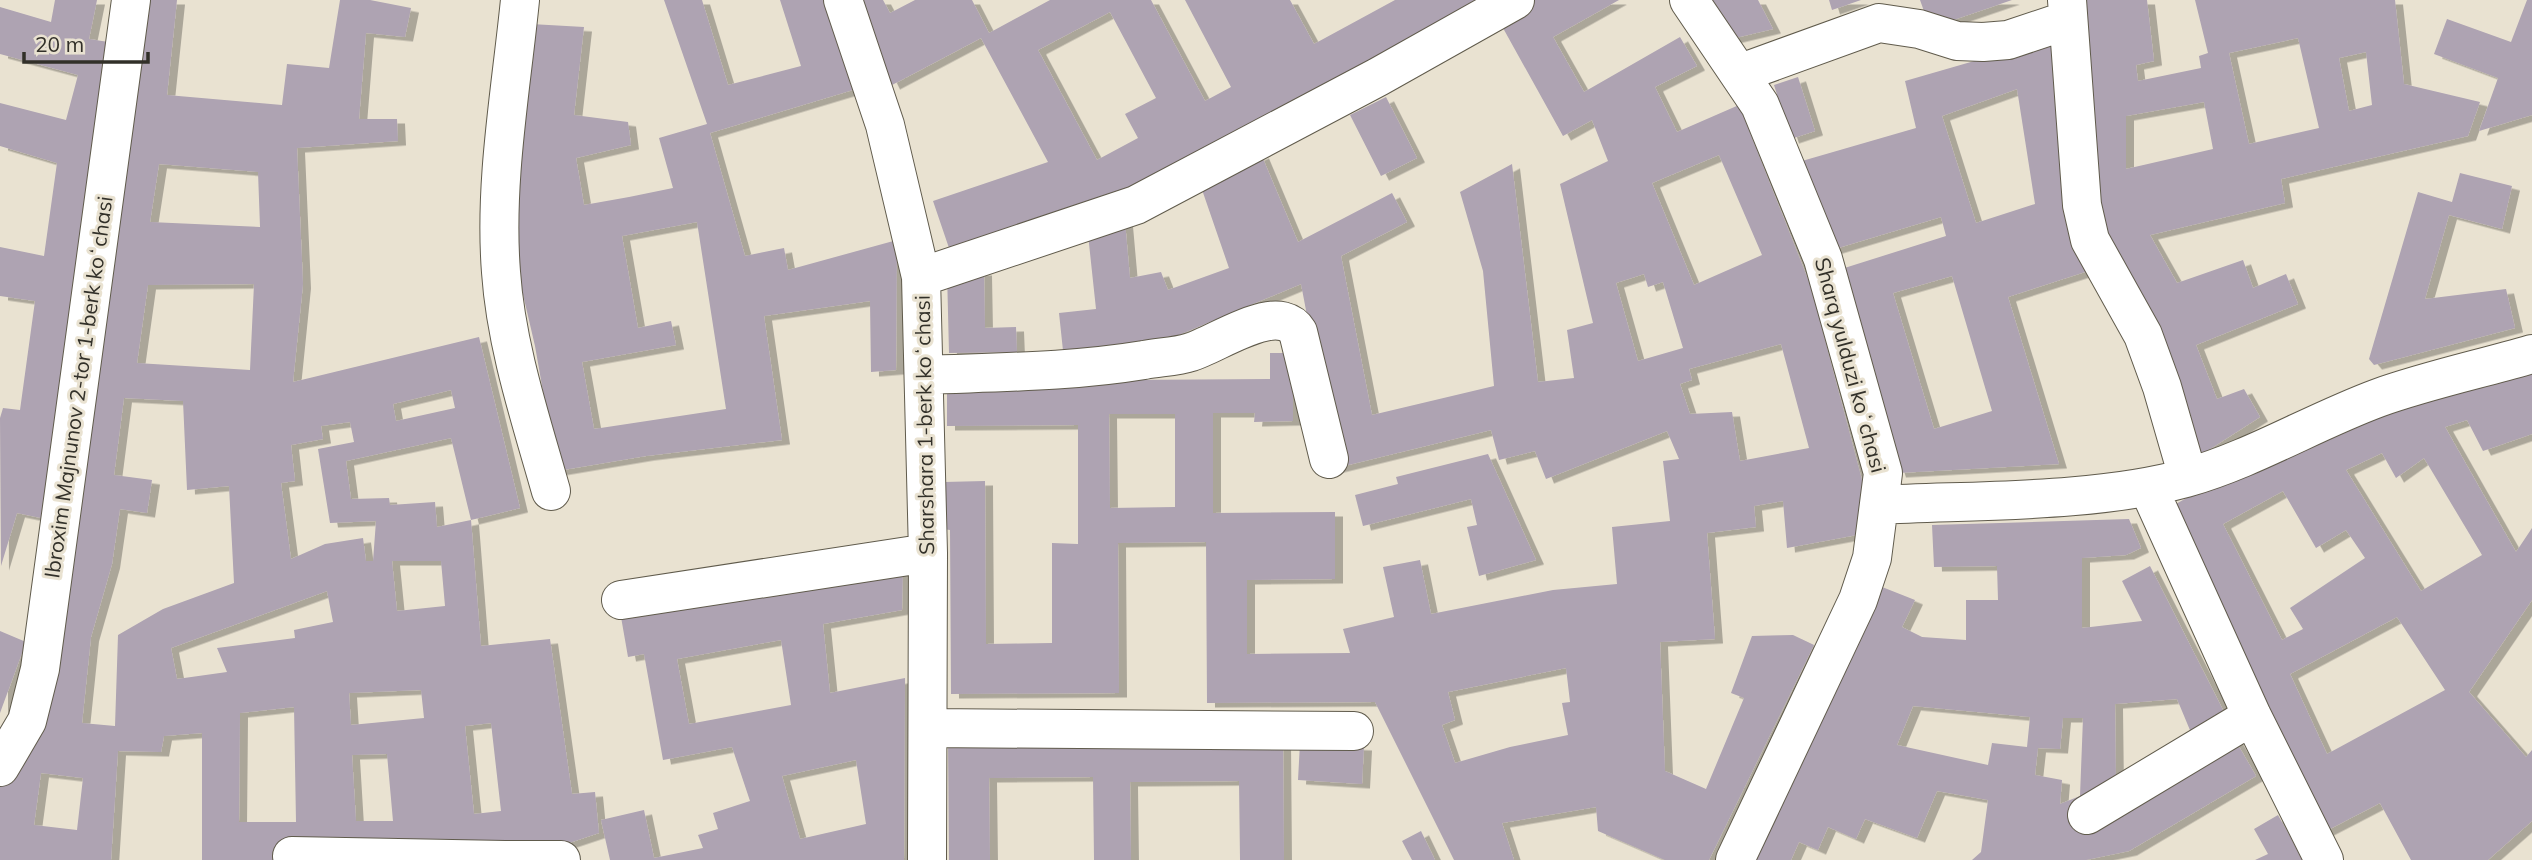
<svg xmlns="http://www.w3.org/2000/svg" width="2532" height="860" font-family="Mulish,sans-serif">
	<defs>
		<filter id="shadow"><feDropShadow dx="8" dy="4.5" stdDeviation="0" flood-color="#0004"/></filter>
	</defs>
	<rect width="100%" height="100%" fill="#e9e2d1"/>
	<!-- building -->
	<path fill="#aea3b2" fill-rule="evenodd" filter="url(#shadow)" d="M 55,0 L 97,0 L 89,39 L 115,43 L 46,519 L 17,513 L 1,566 L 0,418 L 3,408 L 20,410 L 35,301 L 0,296 L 0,247 L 44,256 L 57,163 L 0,146 L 0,103 L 66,120 L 78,75 L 0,54 L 0,7 L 51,22 Z
		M 146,0 L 177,0 L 167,95 L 282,105 L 287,64 L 329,68 L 340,0 L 370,0 L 411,8 L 405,37 L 366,33 L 359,119 L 397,119 L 398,141 L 297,148 L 303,284 L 293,382 L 479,337 L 520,508 L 471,520 L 451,438 L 346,461 L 351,499 L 389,498 L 390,505 L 435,502 L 437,527 L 471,520 L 481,646 L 550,639 L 572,794 L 595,792 L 599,833 L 551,849 L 282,860 L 202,860 L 202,733 L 164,736 L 161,752 L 118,751 L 111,860 L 0,860 L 0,785 ZM 159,164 L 258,172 L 260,227 L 150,222 ZM 254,284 L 250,370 L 137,363 L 148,285 ZM 451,390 L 455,408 L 396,421 L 393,404 ZM 124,398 L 183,401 L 187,490 L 229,486 L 234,583 L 163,609 L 118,635 L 115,726 L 82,723 L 91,637 L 112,564 L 120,509 L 147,513 L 152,480 L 114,475 ZM 350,422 L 354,442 L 318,449 L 330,523 L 376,521 L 373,561 L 366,561 L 363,538 L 325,544 L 291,559 L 281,483 L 295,481 L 291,445 L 323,439 L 321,426 ZM 392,561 L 441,561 L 445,606 L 397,611 ZM 327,591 L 333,622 L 294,630 L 295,638 L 217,648 L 227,672 L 177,679 L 171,648 ZM 421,690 L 424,718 L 351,725 L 349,693 ZM 294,707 L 296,822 L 239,822 L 240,713 ZM 491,723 L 501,811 L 474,814 L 465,726 ZM 387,754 L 393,821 L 356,821 L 352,755 ZM 41,773 L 83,778 L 77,830 L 34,825 Z
		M 664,0 L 702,0 L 728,85 L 801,66 L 780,0 L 826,0 L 856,89 L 710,133 L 745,256 L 784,248 L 788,270 L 897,240 L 896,370 L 871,372 L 870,301 L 764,316 L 782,440 L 646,456 L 557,471 L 535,346 L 514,256 L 531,24 L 584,27 L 574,115 L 628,122 L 631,145 L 576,158 L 584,205 L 629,197 L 673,188 L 659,138 L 707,124 ZM 697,222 L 726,409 L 594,429 L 582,362 L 676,345 L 671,321 L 638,328 L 622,236 Z
		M 851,0 L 883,0 L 890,13 L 915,0 L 972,0 L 989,33 L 1050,0 L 1151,0 L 1205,101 L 1231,87 L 1185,0 L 1290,0 L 1314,44 L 1395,0 L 1481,0 L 1078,219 L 949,248 L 933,201 L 1048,162 L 981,38 L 892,85 ZM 1110,12 L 1156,98 L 1125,114 L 1138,138 L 1097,160 L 1038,50 Z
		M 1534,0 L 1619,0 L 1553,37 L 1584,92 L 1680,37 L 1697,66 L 1655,87 L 1677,132 L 1739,105 L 1811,287 L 1862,480 L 1862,534 L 1787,548 L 1783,501 L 1754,506 L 1756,527 L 1707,533 L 1715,639 L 1660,642 L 1665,771 L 1706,789 L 1744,698 L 1731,693 L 1752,636 L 1793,635 L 1814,645 L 1709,860 L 1665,860 L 1598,831 L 1596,807 L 1502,823 L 1514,860 L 1454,860 L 1375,702 L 1207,703 L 1206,542 L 1118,543 L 1119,693 L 951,694 L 950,530 L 943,529 L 944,482 L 985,481 L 986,644 L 1052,643 L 1052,543 L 1078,544 L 1078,425 L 947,426 L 947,381 L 1270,379 L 1270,353 L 1300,353 L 1293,389 L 1293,421 L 1254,422 L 1255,413 L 1213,413 L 1213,513 L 1335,512 L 1335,579 L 1247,580 L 1247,654 L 1350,653 L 1343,629 L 1394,617 L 1383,567 L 1420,560 L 1431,614 L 1553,590 L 1617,584 L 1612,527 L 1670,521 L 1663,461 L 1679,459 L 1667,431 L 1546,479 L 1535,451 L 1499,460 L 1491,430 L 1336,468 L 1301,284 L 1138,352 L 1064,360 L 1059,313 L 1096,309 L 1087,225 L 1125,222 L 1130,278 L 1161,272 L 1168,290 L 1229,268 L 1199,181 L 1261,154 L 1298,242 L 1392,193 L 1407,222 L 1341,256 L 1372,415 L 1494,386 L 1483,271 L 1460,192 L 1512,164 L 1538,382 L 1574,378 L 1567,330 L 1593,323 L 1560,184 L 1608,161 L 1592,120 L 1563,136 L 1498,19 ZM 1719,155 L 1762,255 L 1694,285 L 1652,183 ZM 1644,274 L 1648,287 L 1663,282 L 1683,348 L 1638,361 L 1616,283 ZM 1781,344 L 1809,448 L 1740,461 L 1732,412 L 1690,414 L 1680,384 L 1692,380 L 1689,369 ZM 1109,414 L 1175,414 L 1175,507 L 1110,508 ZM 1566,668 L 1570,702 L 1562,703 L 1568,735 L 1510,747 L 1455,763 L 1442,725 L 1455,720 L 1448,692 Z
		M 1709,0 L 1758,0 L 1773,29 L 1731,39 Z
		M 1829,0 L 1861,0 L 1832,10 Z
		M 1920,0 L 2012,0 L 1930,28 Z
		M 2081,0 L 2147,0 L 2154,61 L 2136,65 L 2138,81 L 2201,68 L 2199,56 L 2208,53 L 2195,0 L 2395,0 L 2404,84 L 2480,102 L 2468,136 L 2281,179 L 2285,203 L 2150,235 L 2177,283 L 2243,260 L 2253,288 L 2286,274 L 2298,304 L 2196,345 L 2217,399 L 2244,389 L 2260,417 L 2196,458 L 2089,206 ZM 2298,38 L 2319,128 L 2249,144 L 2229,53 ZM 2366,52 L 2372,105 L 2349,111 L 2339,58 ZM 2204,102 L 2213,149 L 2126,169 L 2126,116 Z
		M 2527,0 L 2532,0 L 2532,115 L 2479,131 L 2498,78 L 2434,54 L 2447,19 L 2511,42 Z
		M 2050,39 L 2077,225 L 2091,270 L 2008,297 L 2059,464 L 1898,473 L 1835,271 L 1946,236 L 1941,217 L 1828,251 L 1802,161 L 1916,128 L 1905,81 ZM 2017,89 L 2035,204 L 1976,223 L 1942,116 ZM 1952,276 L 1992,411 L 1934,429 L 1893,293 Z
		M 1798,77 L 1815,131 L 1791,139 L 1774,85 Z
		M 1386,97 L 1417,158 L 1381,176 L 1350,115 Z
		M 2460,173 L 2512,186 L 2502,229 L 2449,215 L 2425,299 L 2506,289 L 2515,328 L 2374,365 L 2369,359 L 2418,192 L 2452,202 Z
		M 984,271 L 985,328 L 1016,327 L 1017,352 L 949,353 L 947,272 Z
		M 2532,363 L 2532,434 L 2483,451 L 2467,420 L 2445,427 L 2516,552 L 2532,528 L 2532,600 L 2469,692 L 2526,757 L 2532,750 L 2532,821 L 2488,860 L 2411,860 L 2380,803 L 2324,832 L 2165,510 L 2291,440 ZM 2382,453 L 2396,478 L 2424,458 L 2482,555 L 2421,591 L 2346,470 ZM 2283,491 L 2316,548 L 2346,530 L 2365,558 L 2290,608 L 2303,629 L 2282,640 L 2223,524 ZM 2397,617 L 2445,690 L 2327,754 L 2290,674 Z
		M 1488,454 L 1536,560 L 1479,576 L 1467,527 L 1477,525 L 1471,499 L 1363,526 L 1355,495 L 1398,484 L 1396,477 Z
		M 2129,519 L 2141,548 L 2126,555 L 2082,558 L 2082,628 L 2142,621 L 2122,581 L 2150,566 L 2226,716 L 2192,735 L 2177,699 L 2115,704 L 2116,786 L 2234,738 L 2256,776 L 2129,851 L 2086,860 L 1972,860 L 1981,852 L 1988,800 L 1937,791 L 1917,838 L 1865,819 L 1856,839 L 1828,827 L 1818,850 L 1799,842 L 1791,860 L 1744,860 L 1877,585 L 1915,600 L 1902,627 L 1922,637 L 1966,640 L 1966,600 L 1998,600 L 1997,566 L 1934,567 L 1932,525 ZM 1913,706 L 2030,717 L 2027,747 L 1992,743 L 1988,765 L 1897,745 ZM 2063,718 L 2083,718 L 2080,796 L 2060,804 L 2062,780 L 2035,775 L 2038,748 L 2060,749 Z
		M 903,567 L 902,610 L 823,624 L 830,693 L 905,678 L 904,860 L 610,860 L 601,820 L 644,810 L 654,858 L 703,848 L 698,835 L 718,829 L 713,813 L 750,801 L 732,747 L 663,760 L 644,654 L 628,657 L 621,617 ZM 781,640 L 791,705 L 689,724 L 677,659 ZM 856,760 L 866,824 L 800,839 L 782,776 Z
		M 0,631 L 26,642 L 0,713 Z
		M 1283,737 L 1284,860 L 1240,860 L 1239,781 L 1130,782 L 1131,860 L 1094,860 L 1093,777 L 989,778 L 990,860 L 949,860 L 948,741 Z
		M 1300,743 L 1364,746 L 1362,784 L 1298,780 Z
		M 2278,815 L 2292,840 L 2302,860 L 2255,860 L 2268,854 L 2254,829 Z
		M 1421,831 L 1435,860 L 1412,860 L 1402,841 Z"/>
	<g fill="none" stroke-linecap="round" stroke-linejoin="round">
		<!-- minor casing -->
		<g stroke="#605b4c" stroke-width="40">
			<path id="minor" d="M 520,0 C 511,90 494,182 501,272 C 506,346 531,420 551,491
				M 843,0 L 885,125 L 921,277 L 928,553 L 927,860
				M 1689,0 L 1760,105 L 1823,259 L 1883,473 L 1872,558 L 1858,600 L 1735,860
				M 2067,0 L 2082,205 L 2090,240 L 2143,335 L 2162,387 L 2188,477
				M 1741,73 L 1879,23 L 1919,29 L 1957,41 L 1983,42 L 2008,40 L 2068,20
				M 921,277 L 1136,205 L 1378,77 L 1515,0
				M 925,375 C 998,372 1071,372 1144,360 C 1159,357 1176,357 1191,352 C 1218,344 1278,300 1298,332 L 1329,459
				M 2148,487 L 2252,716 L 2324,860
				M 1879,505 C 1974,500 2095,503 2186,478 C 2253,459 2313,422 2378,398 C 2428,380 2481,369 2532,354
				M 621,600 L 928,553
				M 929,728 L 1354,731
				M 0,767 L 27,721 L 40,669 L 131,0
				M 2087,815 L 2252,716
				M 292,856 L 505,860
				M 506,860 L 561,860"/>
		</g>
		<!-- minor -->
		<use href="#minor" stroke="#fff" stroke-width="38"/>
	</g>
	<g text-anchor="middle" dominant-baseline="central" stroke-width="6" stroke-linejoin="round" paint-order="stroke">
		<!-- street labels -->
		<g font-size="21" fill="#323029" stroke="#e9e2d1">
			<text transform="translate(1851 365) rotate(75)">Sharq yulduzi koʻchasi</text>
			<text transform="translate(78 387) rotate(-82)">Ibroxim Majnunov 2-tor 1-berk koʻchasi</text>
			<text transform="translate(924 425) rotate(-91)">Sharshara 1-berk koʻchasi</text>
		</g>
	</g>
	<!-- scale -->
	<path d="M24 52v10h124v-10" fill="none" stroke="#323029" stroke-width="3.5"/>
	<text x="35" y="52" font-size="21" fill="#323029" stroke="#e9e2d1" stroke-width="5" paint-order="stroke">20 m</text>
</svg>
